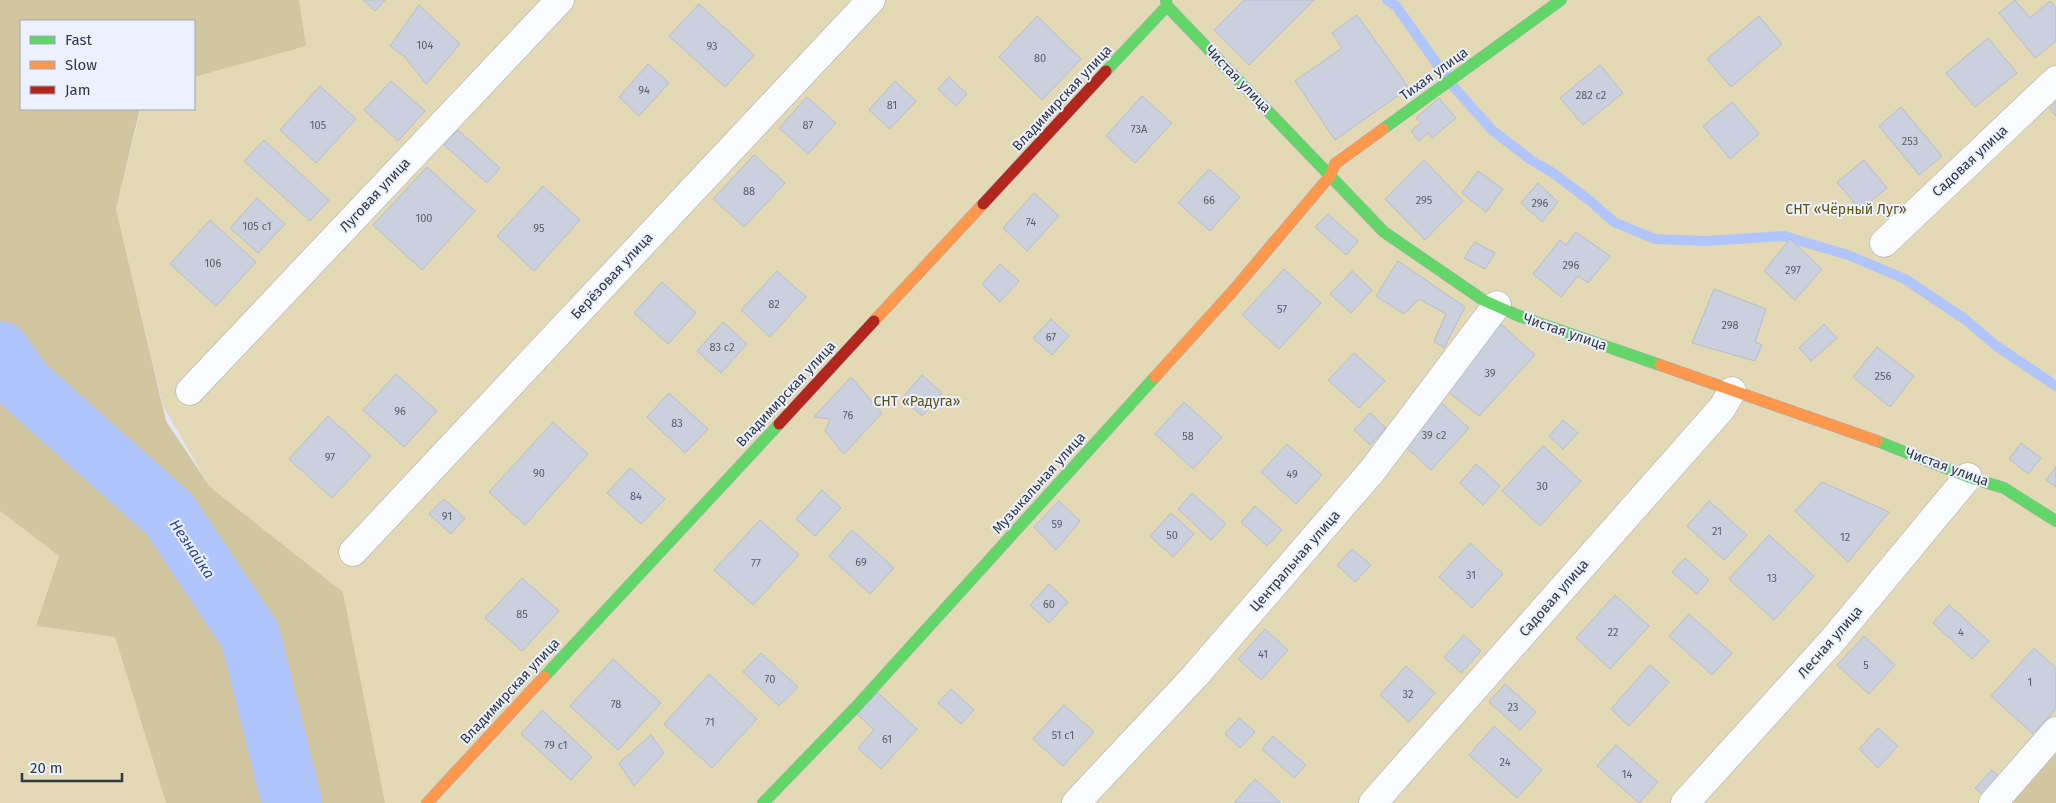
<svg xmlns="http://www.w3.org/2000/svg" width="2056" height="803" font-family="'Fira Sans',sans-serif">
	<rect width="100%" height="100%" fill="#e0e6f6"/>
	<!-- green -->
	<path fill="#e3d9b5" d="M 282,0 L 2056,0 L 2056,748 L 2016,803 L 380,803 L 343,592 L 210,487 L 163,406 L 116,209 L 141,109 L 194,109 L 194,58 Z
		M 0,511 L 59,556 L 36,626 L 115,637 L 166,803 L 0,803 Z"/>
	<!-- forest -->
	<path fill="#d1c69f" d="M 0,0 L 299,0 L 306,46 L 194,77 L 194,21 L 21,21 L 21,109 L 140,109 L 116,209 L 166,421 L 210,487 L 343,592 L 385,803 L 166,803 L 115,637 L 36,626 L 59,556 L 0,511 Z
		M 2056,744 L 2056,803 L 2006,803 Z"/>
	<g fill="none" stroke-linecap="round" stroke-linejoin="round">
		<!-- stream -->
		<path stroke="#b0c5fc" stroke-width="10" d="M 1387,0 L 1396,6 L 1452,85 L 1492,130 L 1531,160 L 1553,173 L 1589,200 L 1614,222 L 1655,239 L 1706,241 L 1784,236 L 1848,255 L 1905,279 L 1966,320 L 1995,345 L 2056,386"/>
		<!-- river -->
		<path stroke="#b0c5fc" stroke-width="60" d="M 0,351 L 23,384 L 169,514 L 250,635 L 292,803"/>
	</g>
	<!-- building -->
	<path fill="#cad0dd" stroke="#b7bcc9" d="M 363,0 L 385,0 L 375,11 Z
		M 1244,0 L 1314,0 L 1249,65 L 1214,30 Z
		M 2015,0 L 2030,18 L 2050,1 L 2056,8 L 2056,41 L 2035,58 L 1999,13 Z
		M 699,4 L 754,55 L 725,87 L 669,36 Z
		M 419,5 L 460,44 L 426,84 L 405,57 L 390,46 Z
		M 1357,15 L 1409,88 L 1335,140 L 1295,81 L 1342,48 L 1332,33 Z
		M 1037,16 L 1081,59 L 1042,100 L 999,57 Z
		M 1759,16 L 1782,44 L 1731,87 L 1707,59 Z
		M 1988,38 L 2017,73 L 1975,107 L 1946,73 Z
		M 648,64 L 669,83 L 639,116 L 619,97 Z
		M 1600,65 L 1623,93 L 1583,125 L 1560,98 Z
		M 949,77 L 967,94 L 956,106 L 938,89 Z
		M 391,81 L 425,111 L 398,141 L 364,110 Z
		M 895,81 L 916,101 L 890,129 L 869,110 Z
		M 320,86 L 356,119 L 316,163 L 280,130 Z
		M 1142,96 L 1172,123 L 1135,163 L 1106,136 Z
		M 807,97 L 836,123 L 808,154 L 779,128 Z
		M 1439,98 L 1456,118 L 1432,138 L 1428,133 L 1419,141 L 1411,131 L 1421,123 L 1416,118 Z
		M 1732,102 L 1759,134 L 1730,159 L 1703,126 Z
		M 2056,102 L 2056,116 L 2049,108 Z
		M 1901,107 L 1942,156 L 1919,175 L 1879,126 Z
		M 458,130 L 500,168 L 487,183 L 444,145 Z
		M 264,140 L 329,200 L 310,221 L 244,161 Z
		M 754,155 L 785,183 L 744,227 L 713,199 Z
		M 1424,160 L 1463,201 L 1425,240 L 1385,199 Z
		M 1864,160 L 1887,188 L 1860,210 L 1837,182 Z
		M 427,167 L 475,211 L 422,270 L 373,225 Z
		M 1209,169 L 1240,197 L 1210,231 L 1178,203 Z
		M 1478,171 L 1503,189 L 1486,212 L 1462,193 Z
		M 1538,183 L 1558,202 L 1542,222 L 1521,203 Z
		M 543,186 L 580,220 L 534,271 L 497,236 Z
		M 1034,193 L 1059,216 L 1027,251 L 1003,228 Z
		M 257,198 L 285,224 L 258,253 L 230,228 Z
		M 1328,214 L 1358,241 L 1346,255 L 1315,227 Z
		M 210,220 L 256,262 L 216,306 L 170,264 Z
		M 1576,232 L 1610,256 L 1588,283 L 1578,276 L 1561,297 L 1533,274 L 1560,240 L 1566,245 Z
		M 1790,239 L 1822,269 L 1795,300 L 1764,271 Z
		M 1475,242 L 1495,253 L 1485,269 L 1464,258 Z
		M 1398,261 L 1465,307 L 1444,348 L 1434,341 L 1446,314 L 1419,299 L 1404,314 L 1376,296 Z
		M 1000,264 L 1019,281 L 1000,302 L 982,284 Z
		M 1284,269 L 1321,303 L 1279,349 L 1242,315 Z
		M 777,271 L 806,297 L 770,337 L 741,310 Z
		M 1352,271 L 1372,290 L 1351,313 L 1330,294 Z
		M 662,282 L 696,313 L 668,344 L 634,313 Z
		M 1714,289 L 1766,309 L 1755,342 L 1762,345 L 1755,361 L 1692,343 Z
		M 1051,319 L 1069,336 L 1052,355 L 1033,338 Z
		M 723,322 L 747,344 L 721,373 L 697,351 Z
		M 1501,324 L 1535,355 L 1479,416 L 1447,391 Z
		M 1824,324 L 1837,338 L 1811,361 L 1799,348 Z
		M 1877,347 L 1914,376 L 1890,407 L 1853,377 Z
		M 1354,353 L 1385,381 L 1359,408 L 1328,380 Z
		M 396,374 L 437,411 L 404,447 L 363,410 Z
		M 922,375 L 942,393 L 922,416 L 902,398 Z
		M 851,377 L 882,413 L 844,454 L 825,431 L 830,419 L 814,417 Z
		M 669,393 L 708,429 L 685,453 L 647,417 Z
		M 1437,399 L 1469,428 L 1431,470 L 1399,441 Z
		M 1184,402 L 1222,437 L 1193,469 L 1155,434 Z
		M 1370,413 L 1386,428 L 1370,445 L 1354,430 Z
		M 328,416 L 371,456 L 332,498 L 289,459 Z
		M 1563,420 L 1578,433 L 1563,449 L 1549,436 Z
		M 553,422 L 588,454 L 525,525 L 489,492 Z
		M 2021,443 L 2041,458 L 2028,474 L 2009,459 Z
		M 1287,444 L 1322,475 L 1296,504 L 1261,472 Z
		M 1543,446 L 1581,481 L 1540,526 L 1502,491 Z
		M 1476,464 L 1500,486 L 1483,505 L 1460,483 Z
		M 2056,467 L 2056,487 L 2046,480 Z
		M 630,468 L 665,499 L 641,524 L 607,493 Z
		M 1822,482 L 1889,512 L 1848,562 L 1795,511 Z
		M 822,490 L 841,508 L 815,536 L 796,519 Z
		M 1192,493 L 1226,524 L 1211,540 L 1178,509 Z
		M 444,499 L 465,518 L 451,534 L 429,514 Z
		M 1059,501 L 1080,521 L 1056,550 L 1034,527 Z
		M 1709,501 L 1747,535 L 1724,560 L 1687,526 Z
		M 1255,506 L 1282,530 L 1267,546 L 1241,522 Z
		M 1171,513 L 1194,534 L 1173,557 L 1150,536 Z
		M 760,520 L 799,555 L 753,605 L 714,570 Z
		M 852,530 L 894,568 L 870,594 L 829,556 Z
		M 1769,535 L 1814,576 L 1774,620 L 1729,579 Z
		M 1470,543 L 1503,574 L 1472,608 L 1439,577 Z
		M 1352,549 L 1371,565 L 1355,582 L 1337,565 Z
		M 1685,558 L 1709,580 L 1697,594 L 1672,572 Z
		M 522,578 L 559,611 L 522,651 L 485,618 Z
		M 1049,584 L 1068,602 L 1049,623 L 1030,605 Z
		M 1615,595 L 1649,626 L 1610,669 L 1576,638 Z
		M 1949,605 L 1989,641 L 1972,659 L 1933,623 Z
		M 1689,614 L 1732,653 L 1712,675 L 1669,636 Z
		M 1265,629 L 1288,650 L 1261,680 L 1238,659 Z
		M 1464,635 L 1481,651 L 1461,673 L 1444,657 Z
		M 1864,636 L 1895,665 L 1869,694 L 1837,665 Z
		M 2034,648 L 2056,668 L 2056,709 L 2033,734 L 1991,696 Z
		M 761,653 L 798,687 L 779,706 L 743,672 Z
		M 613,659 L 661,703 L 618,750 L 570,706 Z
		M 1650,665 L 1669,682 L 1629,726 L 1611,709 Z
		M 1406,666 L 1435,693 L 1409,722 L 1380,695 Z
		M 709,674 L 757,719 L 712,768 L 664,724 Z
		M 1505,684 L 1536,712 L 1520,730 L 1489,702 Z
		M 951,689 L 974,710 L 961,724 L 938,703 Z
		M 877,692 L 917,729 L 881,769 L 858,748 L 874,730 L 857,714 Z
		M 1064,705 L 1094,732 L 1063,766 L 1033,739 Z
		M 542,710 L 592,757 L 571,780 L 521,734 Z
		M 1239,718 L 1255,732 L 1240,748 L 1225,734 Z
		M 1494,726 L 1542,770 L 1517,798 L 1469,755 Z
		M 1878,728 L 1898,746 L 1878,768 L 1859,749 Z
		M 651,735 L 664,753 L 634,786 L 619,763 Z
		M 1273,736 L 1306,765 L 1294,778 L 1262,749 Z
		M 1616,745 L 1658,782 L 1639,803 L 1597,766 Z
		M 1992,770 L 2008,785 L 1992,803 L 1975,788 Z
		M 1255,779 L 1281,803 L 1234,803 Z"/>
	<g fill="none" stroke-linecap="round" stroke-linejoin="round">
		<!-- street casing -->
		<g stroke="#a4aab6" stroke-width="29">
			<path id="street" d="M 1884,243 L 2056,80
				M 190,391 L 560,0
				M 353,552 L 871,0
				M 1076,803 L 1195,676 L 1372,471 L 1497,305
				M 1373,803 L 1722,408 L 1732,391
				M 1685,803 L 1832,641 L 1968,477
				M 1993,803 L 2056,731"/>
		</g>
		<!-- fast casing -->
		<g stroke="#a4aab6" stroke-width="12">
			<path id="fast" d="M 1166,0 L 1167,6 L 1384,232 L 1483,300 L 1519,316 L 1660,365
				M 1106,71 L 1167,6
				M 1383,129 L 1561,0
				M 1877,441 L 1968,477 L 2004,488 L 2056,521
				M 544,677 L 779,424
				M 763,803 L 855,708 L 1155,377"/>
		</g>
		<!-- slow casing -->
		<g stroke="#a4aab6" stroke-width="12">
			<path id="slow" d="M 874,321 L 983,204
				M 1660,365 L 1877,441
				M 1155,377 L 1232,292 L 1330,176 L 1335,164 L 1383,129
				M 427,803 L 544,677"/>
		</g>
		<!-- jam casing -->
		<g stroke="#a4aab6" stroke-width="12">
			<path id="jam" d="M 983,204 L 1106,71
				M 779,424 L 874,321"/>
		</g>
		<!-- street -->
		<use href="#street" stroke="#fafbfe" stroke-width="28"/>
		<!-- fast -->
		<use href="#fast" stroke="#63d668" stroke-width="11"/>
		<!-- slow -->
		<use href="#slow" stroke="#ff974d" stroke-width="11"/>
		<!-- jam -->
		<use href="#jam" stroke="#b3261e" stroke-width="11"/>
	</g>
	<g text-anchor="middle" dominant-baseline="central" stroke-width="4" stroke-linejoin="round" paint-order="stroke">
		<!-- number labels -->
		<g font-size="11" fill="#595e6b">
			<text x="425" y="45">104</text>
			<text x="712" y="46">93</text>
			<text x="1040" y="58">80</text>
			<text x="644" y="90">94</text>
			<text x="1591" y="95">282 с2</text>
			<text x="892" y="105">81</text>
			<text x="318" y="125">105</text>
			<text x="808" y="125">87</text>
			<text x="1139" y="129">73А</text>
			<text x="1910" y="141">253</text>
			<text x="749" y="191">88</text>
			<text x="1209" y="200">66</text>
			<text x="1424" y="200">295</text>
			<text x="1540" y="203">296</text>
			<text x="424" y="218">100</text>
			<text x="1031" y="222">74</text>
			<text x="257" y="226">105 с1</text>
			<text x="539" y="228">95</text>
			<text x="213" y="263">106</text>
			<text x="1571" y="265">296</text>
			<text x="1793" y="270">297</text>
			<text x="774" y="304">82</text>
			<text x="1282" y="309">57</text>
			<text x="1730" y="325">298</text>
			<text x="1051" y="337">67</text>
			<text x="722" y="347">83 с2</text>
			<text x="1490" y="373">39</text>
			<text x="1883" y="376">256</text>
			<text x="400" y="411">96</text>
			<text x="848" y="415">76</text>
			<text x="677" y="423">83</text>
			<text x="1434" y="435">39 с2</text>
			<text x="1188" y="436">58</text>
			<text x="330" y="457">97</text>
			<text x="539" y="473">90</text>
			<text x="1292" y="474">49</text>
			<text x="1542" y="486">30</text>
			<text x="636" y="496">84</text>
			<text x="447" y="516">91</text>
			<text x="1057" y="524">59</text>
			<text x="1717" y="531">21</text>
			<text x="1172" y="535">50</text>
			<text x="1845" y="537">12</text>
			<text x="861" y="562">69</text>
			<text x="756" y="563">77</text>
			<text x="1471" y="575">31</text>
			<text x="1772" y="578">13</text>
			<text x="1049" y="604">60</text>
			<text x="522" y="614">85</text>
			<text x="1613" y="632">22</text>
			<text x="1961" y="632">4</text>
			<text x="1263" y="654">41</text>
			<text x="1866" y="665">5</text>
			<text x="770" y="679">70</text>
			<text x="2030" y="682">1</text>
			<text x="1408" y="694">32</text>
			<text x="616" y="704">78</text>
			<text x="1513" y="707">23</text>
			<text x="710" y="722">71</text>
			<text x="1063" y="735">51 с1</text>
			<text x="887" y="739">61</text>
			<text x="556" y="745">79 с1</text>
			<text x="1505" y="762">24</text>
			<text x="1627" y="774">14</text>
		</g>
		<!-- street labels -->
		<g font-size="14" fill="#323744" stroke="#ebf1fe">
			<text transform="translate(1434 74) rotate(-36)">Тихая улица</text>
			<text transform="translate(1238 79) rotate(46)">Чистая улица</text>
			<text transform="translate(1062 98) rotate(-47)">Владимирская улица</text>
			<text transform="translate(1970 161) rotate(-43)">Садовая улица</text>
			<text transform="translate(375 195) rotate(-47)">Луговая улица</text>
			<text transform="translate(612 276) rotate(-47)">Берёзовая улица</text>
			<text transform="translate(1565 332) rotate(19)">Чистая улица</text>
			<text transform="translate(786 394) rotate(-47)">Владимирская улица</text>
			<text transform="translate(1947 467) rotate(20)">Чистая улица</text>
			<text transform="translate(1039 483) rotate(-48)">Музыкальная улица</text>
			<text transform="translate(1295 561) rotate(-49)">Центральная улица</text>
			<text transform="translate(1554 598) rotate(-49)">Садовая улица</text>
			<text transform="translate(1830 642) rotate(-49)">Лесная улица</text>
			<text transform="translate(510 691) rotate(-47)">Владимирская улица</text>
		</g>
		<!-- park labels -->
		<g font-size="14" fill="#62510f" stroke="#ebf1fe">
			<text x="1846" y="209">СНТ «Чёрный Луг»</text>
			<text x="917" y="401">СНТ «Радуга»</text>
		</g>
		<!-- water labels -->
		<g font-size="15" font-style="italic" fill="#2d4698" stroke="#ebf1fe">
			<text transform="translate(192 549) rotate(56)">Незнайка</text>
		</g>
	</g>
	<!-- legend -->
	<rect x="20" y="20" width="175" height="90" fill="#ebf1fe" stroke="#a1a7b4"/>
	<rect x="30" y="36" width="25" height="8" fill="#63d668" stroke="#a1a7b4"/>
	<text x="65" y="45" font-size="15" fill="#323744">Fast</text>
	<rect x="30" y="61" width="25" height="8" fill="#ff974d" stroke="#a1a7b4"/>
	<text x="65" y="70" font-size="15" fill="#323744">Slow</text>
	<rect x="30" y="86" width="25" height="8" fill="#b3261e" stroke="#a1a7b4"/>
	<text x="65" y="95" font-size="15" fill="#323744">Jam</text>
	<!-- scale -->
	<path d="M22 773v8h100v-8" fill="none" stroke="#323744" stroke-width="2.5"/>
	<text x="30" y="773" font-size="15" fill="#323744" stroke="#ebf1fe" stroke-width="4" paint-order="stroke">20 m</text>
</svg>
